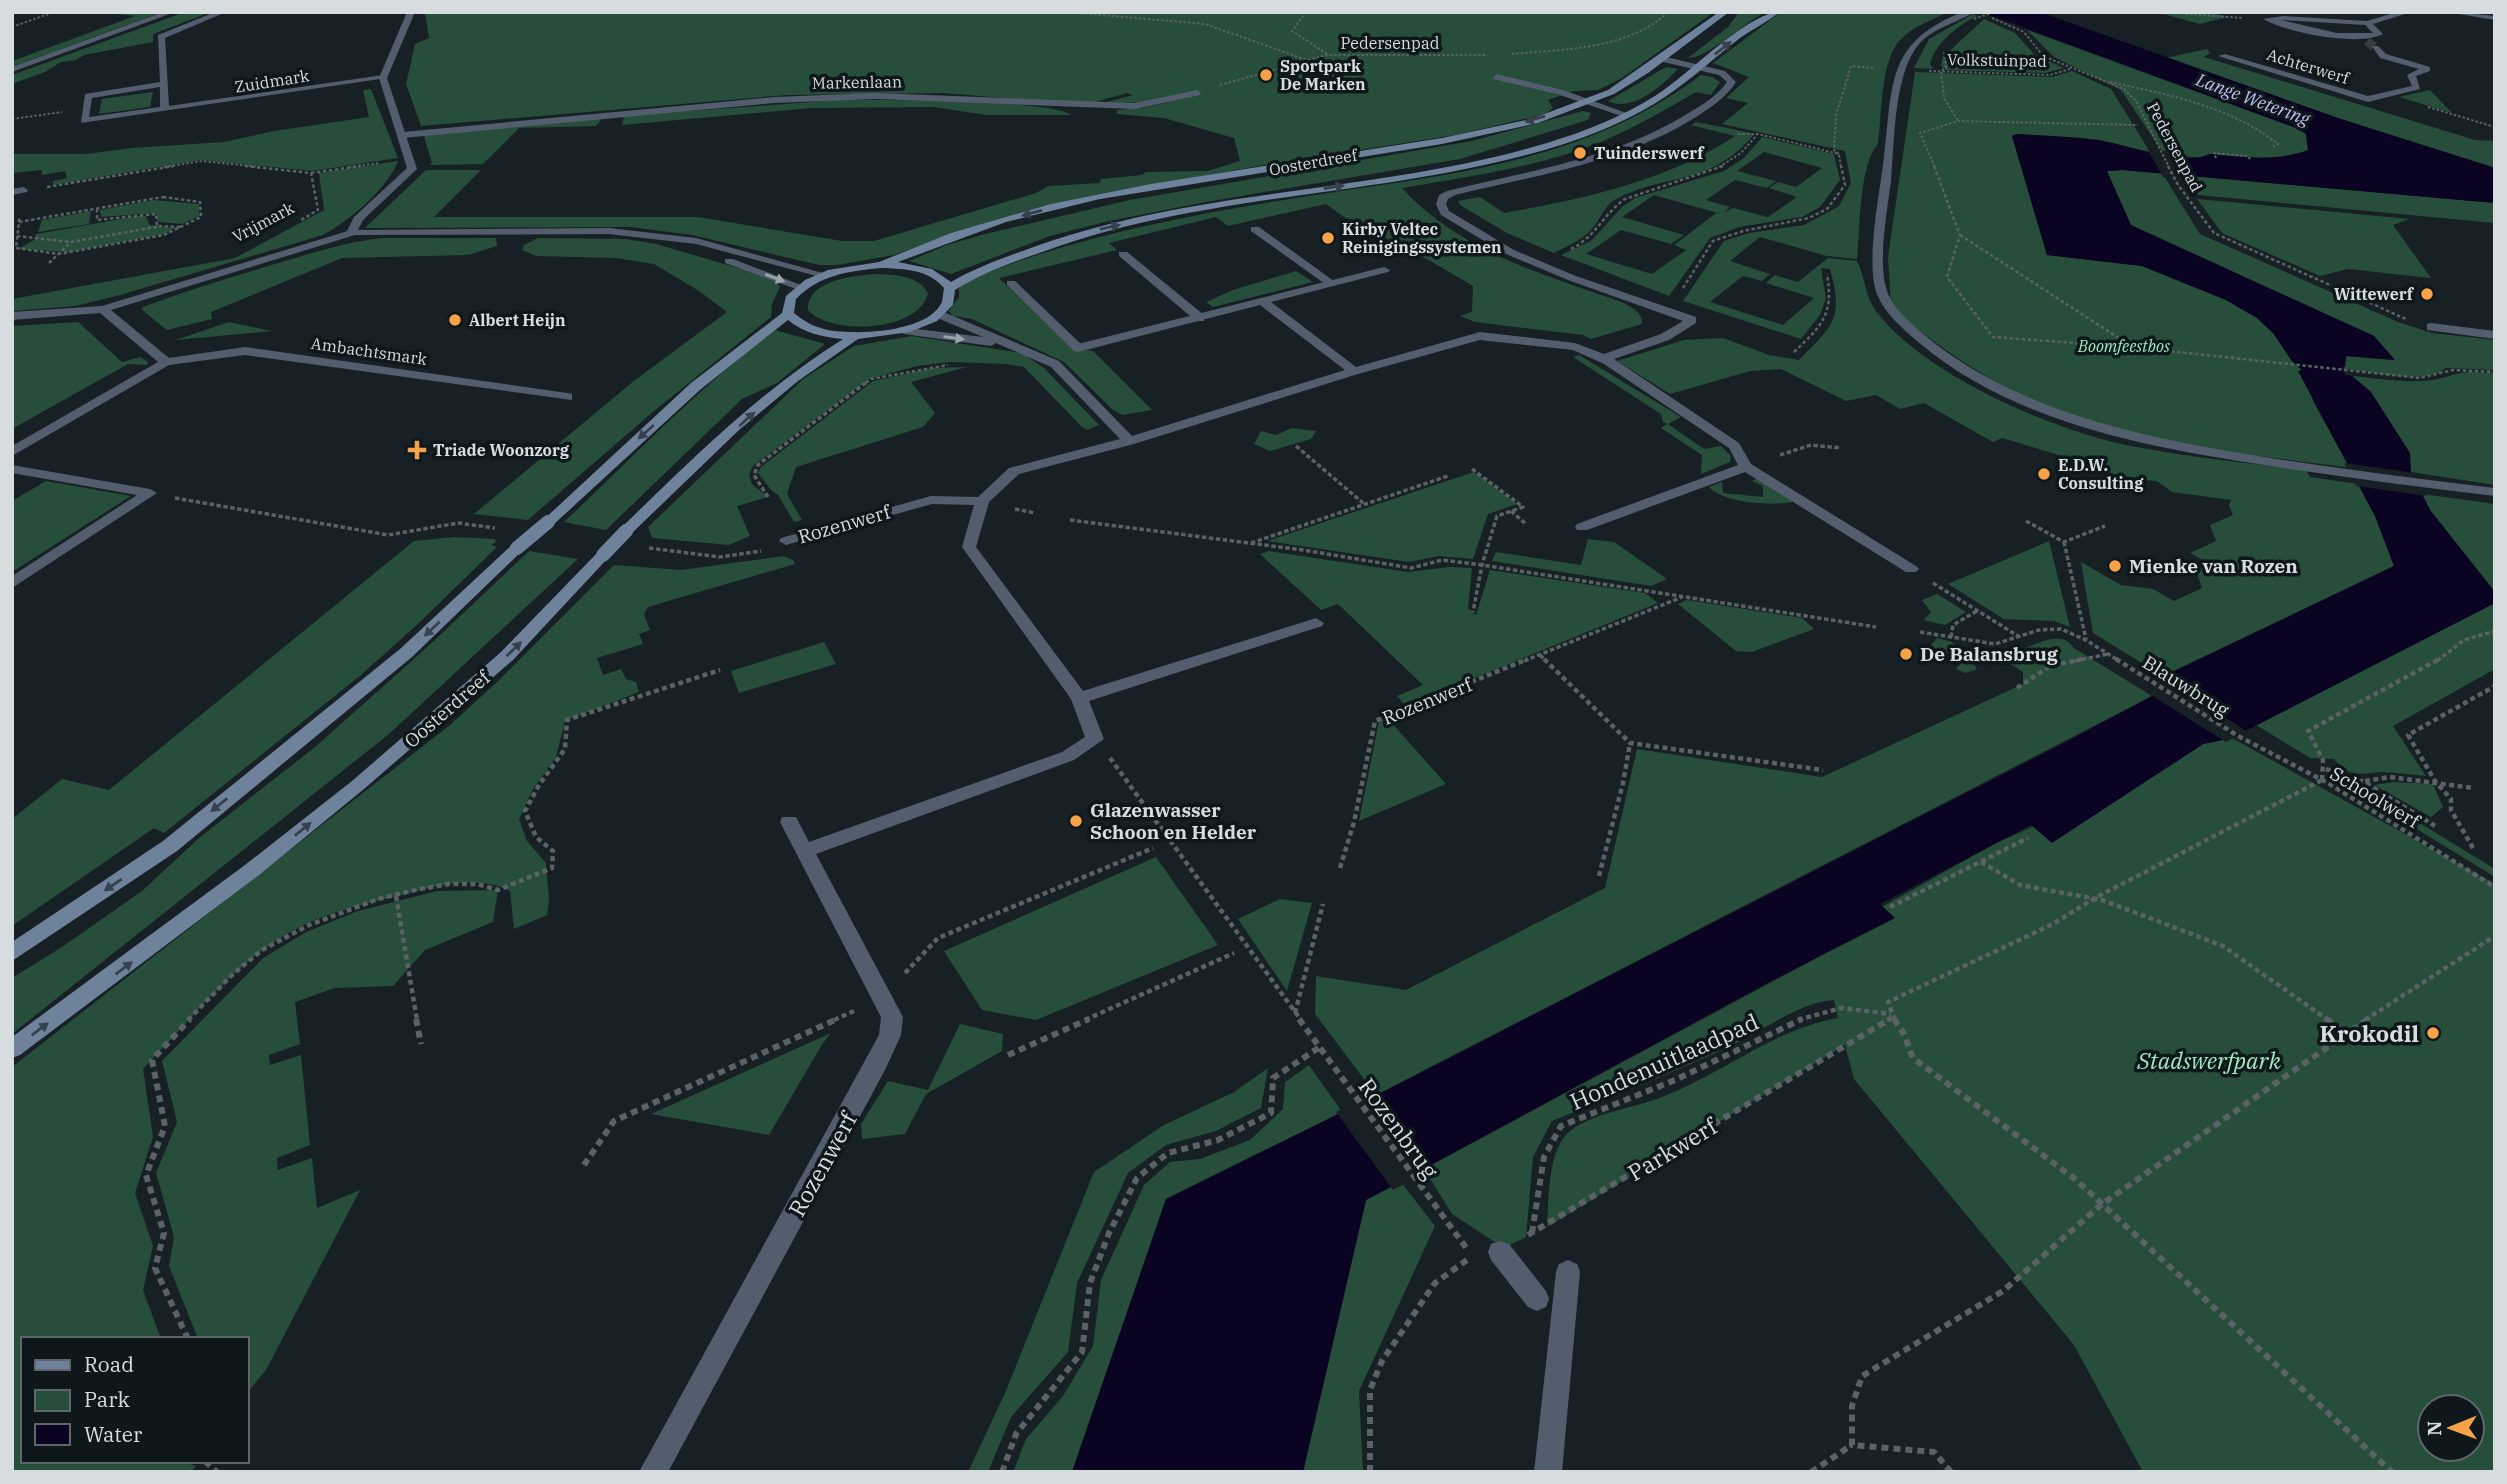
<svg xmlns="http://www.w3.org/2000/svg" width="2507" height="1484" font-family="'IBM Plex Serif',serif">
	<rect width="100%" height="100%" fill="#172024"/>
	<!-- green -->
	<path fill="#274e3a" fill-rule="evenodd" d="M 101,12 L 162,12 L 12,67 L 12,61 L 135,16 Z
		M 185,12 L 211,12 L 153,34 L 153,42 L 84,55 L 76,60 L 61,62 L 45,72 L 12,84 L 12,75 Z
		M 425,12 L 1714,12 L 1622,78 L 1598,90 L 1574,91 L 1548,100 L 1553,108 L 1545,114 L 1455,135 L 1253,167 L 1110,193 L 947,236 L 894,255 L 837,265 L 819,265 L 692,235 L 630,227 L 365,228 L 426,170 L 481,170 L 434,217 L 698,217 L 842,241 L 874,241 L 1036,193 L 1049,186 L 1100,183 L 1101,179 L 1142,175 L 1146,172 L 1207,171 L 1240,161 L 1234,138 L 1164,118 L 1117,114 L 1117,110 L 1142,108 L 1168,102 L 1103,103 L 1133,95 L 1127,93 L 1084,105 L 944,93 L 787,95 L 421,126 L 406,84 L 415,44 L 429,38 Z
		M 1739,12 L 1765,12 C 1746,22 1706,59 1688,58 L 1728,27 Z
		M 1781,12 L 1947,13 C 1931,20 1912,27 1900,40 C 1880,62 1882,115 1878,144 C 1859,164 1860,230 1857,259 L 1827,256 L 1760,237 L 1730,261 L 1770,274 L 1762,281 L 1743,276 L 1710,302 L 1783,325 L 1814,298 L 1766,283 L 1775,275 L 1798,282 L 1828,258 L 1857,261 C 1865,276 1865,297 1876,311 C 1923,374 2050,429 2126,445 C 2186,457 2246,463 2306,470 L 2310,477 L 2358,484 L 2375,516 L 2394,566 L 2171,672 L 2166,678 L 2093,633 L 2081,562 L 2121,585 L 2153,589 L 2174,601 L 2202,588 L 2196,570 L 2210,564 L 2190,553 L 2216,541 L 2210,525 L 2233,515 L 2229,505 L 2231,500 L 2172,492 L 2157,481 L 2121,479 L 2086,463 L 2002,438 L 1993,442 L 1924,403 L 1900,409 L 1876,395 L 1846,401 L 1781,369 L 1750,371 L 1670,394 L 1617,361 L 1684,340 L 1723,338 L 1769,355 L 1799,360 C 1833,325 1844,320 1830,269 L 1821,268 L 1826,298 L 1820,315 L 1801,339 L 1683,301 L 1724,241 L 1749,233 L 1804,225 L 1839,206 L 1851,183 L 1845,151 L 1722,124 L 1748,103 L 1726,98 L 1749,77 L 1713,63 Z
		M 2209,12 L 2227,17 L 2200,24 L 2160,13 Z
		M 1973,14 L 1978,16 C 1960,23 1933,45 1930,65 L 1934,69 L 1914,68 L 1929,39 Z
		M 1984,19 L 2015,33 L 2035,55 L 2064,68 L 2045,73 L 1946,70 L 1941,66 L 1943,57 Z
		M 2027,30 L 2296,128 L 2306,134 L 2308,150 C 2276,162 2242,157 2209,154 L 2203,158 L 2164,154 L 2121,90 L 2054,57 Z
		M 2207,49 L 2210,53 L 2204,57 L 2475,140 L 2495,141 L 2495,168 L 2341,119 L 2165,58 Z
		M 1666,67 L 1678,69 C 1662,86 1632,113 1608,101 Z
		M 2072,71 L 2111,89 L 2150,152 L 2098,140 L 2017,134 L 2012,136 L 2047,255 L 2142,266 L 2226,300 L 2257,318 L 2273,333 L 2292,361 L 2302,370 L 2314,403 L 2350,468 C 2251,454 2129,444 2038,403 C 1984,379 1936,345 1891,308 L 1888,257 L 1915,72 L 2052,77 Z
		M 1701,75 L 1712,77 L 1720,82 L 1711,95 L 1696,92 C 1665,110 1634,128 1601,142 C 1538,167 1468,177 1402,188 C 1460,252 1545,275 1624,303 C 1633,308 1643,313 1642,324 L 1591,339 L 1583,335 L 1475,322 L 1460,316 L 1472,312 L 1473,286 L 1427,259 L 1395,244 L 1363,223 L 1344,217 L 1326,204 L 1228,226 L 1216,217 L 1109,243 L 1117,250 L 999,278 L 1074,348 L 1093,351 L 1152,410 L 1122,415 L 1112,409 L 1064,362 L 972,319 L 953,316 L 949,311 L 959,297 L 959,288 L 966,281 C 1068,239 1176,217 1284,200 C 1433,175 1576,169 1701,75 Z
		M 371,89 L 398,158 L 313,171 L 200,160 L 53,185 L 53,181 L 67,178 L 65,171 L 42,175 L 42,170 L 12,173 L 12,154 L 86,154 L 132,148 L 224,142 L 274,131 L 369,117 L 363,90 Z
		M 2430,90 L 2452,113 L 2399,97 Z
		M 153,92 L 150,107 L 99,114 L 102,99 Z
		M 837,100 C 872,100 1053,99 1071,115 L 986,115 L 934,107 L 812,108 L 622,125 L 624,116 Z
		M 1583,111 L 1591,113 L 1588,120 L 1460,159 L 1206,202 L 1109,221 L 1050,236 L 951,274 L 909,261 L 947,245 L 985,234 L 1130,200 L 1472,141 Z
		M 604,116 L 596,126 L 519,128 L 483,164 L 430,165 L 432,163 L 423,133 Z
		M 1696,122 L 1752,133 L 1753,136 C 1707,187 1671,172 1618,198 C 1604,204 1601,220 1591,230 C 1581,241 1567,246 1554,253 L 1507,233 L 1460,205 L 1458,201 L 1480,197 L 1504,213 C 1583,199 1667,181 1735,136 L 1691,125 Z
		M 1762,137 L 1834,154 L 1840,180 L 1820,207 L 1802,217 L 1739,227 L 1710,238 L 1669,296 L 1561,255 L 1591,241 L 1622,207 L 1635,198 L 1724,171 L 1744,158 ZM 1764,152 L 1822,168 L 1796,187 L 1778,182 L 1769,188 L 1797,197 L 1768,217 L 1733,208 L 1723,213 L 1730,207 L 1706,200 L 1735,180 L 1767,188 L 1776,181 L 1737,171 ZM 1654,195 L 1721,214 L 1716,213 L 1674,245 L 1686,250 L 1652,274 L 1586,254 L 1621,230 L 1671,244 L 1684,235 L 1622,217 Z
		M 398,161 C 389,187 348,222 323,235 L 120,295 L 75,306 L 12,311 L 12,299 L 235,258 L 324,210 L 319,173 Z
		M 2122,170 L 2162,173 L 2200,234 L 2398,322 L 2432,333 L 2495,340 L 2495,370 L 2446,368 C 2426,386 2368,371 2341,368 L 2345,356 L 2394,360 L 2374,336 L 2130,226 L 2107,171 Z
		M 2183,175 L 2495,203 L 2495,223 L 2198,195 Z
		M 2197,199 L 2410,219 L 2393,225 L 2431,278 L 2348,269 L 2320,276 L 2222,233 Z
		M 153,200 L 199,204 L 199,216 L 182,224 L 158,222 L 156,213 L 101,217 L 100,210 Z
		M 91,211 L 89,224 L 38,232 L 42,220 Z
		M 138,216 L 146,216 L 149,225 L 175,228 L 164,234 L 69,252 L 18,249 L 34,240 L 36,234 Z
		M 384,238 L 496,238 L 497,246 L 468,255 L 342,258 L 211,312 L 212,319 L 167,330 L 142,310 L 143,307 C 188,290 233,277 278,263 C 313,253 348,241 384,238 Z
		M 538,238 L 626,239 L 656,244 L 762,275 L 776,280 L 780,287 L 772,304 L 771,317 L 654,411 L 528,520 L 474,514 L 635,380 L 727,312 L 699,291 L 654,264 L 616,258 L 536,256 L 522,250 L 524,245 Z
		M 1296,271 L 1313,282 L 1213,307 L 1206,302 L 1233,290 Z
		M 880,274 C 898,275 918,276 928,293 C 920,332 831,336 808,310 C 807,279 857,275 880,274 Z
		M 78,322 L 122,362 L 140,357 L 148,362 L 147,365 L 128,364 L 12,429 L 12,326 Z
		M 229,322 L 272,331 L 176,340 Z
		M 775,330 L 825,344 L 777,383 L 742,399 L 606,530 L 564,522 C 633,457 699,387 775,330 Z
		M 912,336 L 1022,353 L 1044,368 L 1099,425 L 1087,430 L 1082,427 L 1024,367 L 1007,364 L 950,362 L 917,366 L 869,379 L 753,466 L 749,475 L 752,484 L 768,497 L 737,506 L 750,536 L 729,545 L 652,538 L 648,527 L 803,379 L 854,346 Z
		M 1579,355 L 1681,417 L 1668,424 L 1704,449 L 1721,446 L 1731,456 L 1730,462 L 1701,474 L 1702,455 L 1661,428 L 1667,424 L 1663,422 L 1661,414 L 1573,357 Z
		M 967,367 L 911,382 L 935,413 L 923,427 L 796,467 L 787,494 L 802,520 L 794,522 L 778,495 L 771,490 L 758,473 L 761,467 L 873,381 L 932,368 Z
		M 2469,372 L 2495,373 L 2495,485 L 2411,472 L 2371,392 L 2352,376 C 2374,378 2398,382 2420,381 C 2440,381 2452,373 2469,372 Z
		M 1292,428 L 1316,431 L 1311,439 L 1270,451 L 1254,444 L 1261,431 L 1276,435 Z
		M 1474,472 L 1517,504 L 1488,514 L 1473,559 L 1439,556 L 1409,562 L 1267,541 Z
		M 1760,477 L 1792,498 L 1792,502 C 1772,506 1723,503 1709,487 L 1722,482 L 1723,493 L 1763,497 L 1763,486 L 1752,481 Z
		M 46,481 L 131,496 L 12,572 L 12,501 Z
		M 2422,494 L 2495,504 L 2495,592 L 2430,510 Z
		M 454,537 L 495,539 L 496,542 L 491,545 L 497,547 L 419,623 L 361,675 L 164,833 L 154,828 L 12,926 L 12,819 L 62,779 L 109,790 L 414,541 Z
		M 1588,539 L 1614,542 L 1667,579 L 1651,586 L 1492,561 L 1496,552 L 1581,565 Z
		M 2049,541 L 2070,627 L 2054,621 L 2004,619 L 1948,584 Z
		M 529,551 L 578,559 L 389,734 L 12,1034 L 12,978 L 62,947 L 142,891 L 199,838 L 315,747 L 423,651 Z
		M 1269,551 L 1408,572 L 1449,567 L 1472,568 L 1468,608 L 1476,615 L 1490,570 L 1645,593 L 1658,603 L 1406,706 L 1397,696 L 1423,685 L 1338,604 L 1321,610 L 1260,554 Z
		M 784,556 L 793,560 L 795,564 L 648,607 L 644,614 L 650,630 L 639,634 L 643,644 L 597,658 L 603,675 L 621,669 L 626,679 L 636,682 L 639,692 L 565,721 L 556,757 L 533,789 L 519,819 L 527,841 L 546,863 L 549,900 L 547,915 L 514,929 L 510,891 C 477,875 440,885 406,894 C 371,903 332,910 300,927 C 239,957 190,1021 143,1069 L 153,1137 L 135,1193 L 153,1246 L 143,1290 L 161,1339 L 23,1339 L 23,1461 L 180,1461 L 196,1466 L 191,1472 L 12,1472 L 12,1067 L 450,725 L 495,684 L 614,565 L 681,570 Z
		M 1937,594 L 1966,612 L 1945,625 L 1924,620 L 1931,612 L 1922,600 Z
		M 1687,600 L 1802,618 L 1814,629 L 1752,652 L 1736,651 L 1678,604 Z
		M 2495,603 L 2495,669 L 2393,726 L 2426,776 C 2412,775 2399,773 2385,772 C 2361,772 2353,781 2334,759 L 2310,758 L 2256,725 Z
		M 1937,638 L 1952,642 L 1962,651 C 1980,650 2000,653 2018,650 C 2035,646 2061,628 2074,648 L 2152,696 L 1376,1095 L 1315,1014 L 1316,976 L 1406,990 L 1605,888 L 1637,749 L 1822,777 L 2023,684 L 2023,672 L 1997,655 L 1969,657 L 1977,669 L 1965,673 L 1956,669 L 1961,663 L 1944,651 L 1928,649 Z
		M 824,642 L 836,664 L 739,693 L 731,671 Z
		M 1381,711 L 1446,784 L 1359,821 Z
		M 2232,738 L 2495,884 L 2495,1472 L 2143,1472 L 2074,1345 L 1854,1079 L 1845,1045 L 1547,1227 C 1549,1199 1547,1148 1571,1130 C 1596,1112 1634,1108 1662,1097 C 1722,1074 1774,1029 1838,1018 L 1834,1000 C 1800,1002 1766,1029 1736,1043 C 1676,1072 1614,1096 1552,1121 L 1533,1157 L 1526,1237 L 1504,1248 L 1452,1214 L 1424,1169 L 1822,955 L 1819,942 L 1996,843 L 2170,766 L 2203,744 ZM 2430,1407 L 2472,1407 L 2472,1449 L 2430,1449 Z
		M 2394,782 L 2433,784 L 2443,807 L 2431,817 L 2374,785 Z
		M 2350,788 L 2366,790 L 2495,869 L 2495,877 Z
		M 1156,857 L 1218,945 L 1036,1020 L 982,1010 L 944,951 Z
		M 498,890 L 493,922 L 425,950 L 393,986 L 335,988 L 295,1002 L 300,1044 L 269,1055 L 270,1065 L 301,1055 L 310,1145 L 277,1158 L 278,1170 L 312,1158 L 317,1208 L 360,1190 L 266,1370 L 247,1393 L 247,1339 L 198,1339 L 169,1266 L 174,1237 L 156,1173 L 177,1122 L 162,1061 L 263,958 L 306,932 L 358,911 L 437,891 Z
		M 1280,899 L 1312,903 L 1287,991 L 1238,919 Z
		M 960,1024 L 1003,1034 L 1002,1051 L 926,1094 L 905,1134 L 862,1139 L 861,1124 L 888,1081 L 928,1090 Z
		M 831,1033 L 823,1043 L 769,1135 L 651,1114 Z
		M 1309,1065 L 1342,1112 L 1166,1199 L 1072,1472 L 1013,1472 L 1026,1439 L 1063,1396 L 1093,1346 L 1101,1280 L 1144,1185 L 1170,1162 L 1200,1159 L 1250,1140 L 1283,1109 L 1285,1082 Z
		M 1268,1068 L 1261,1108 L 1216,1131 L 1166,1145 L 1128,1173 L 1077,1283 L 1068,1352 L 1011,1417 L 988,1472 L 968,1472 L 1005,1393 L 1094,1172 L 1164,1125 L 1234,1092 Z
		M 1401,1182 L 1435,1226 L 1359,1391 L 1363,1472 L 1303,1472 L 1366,1200 Z"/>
	<!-- water -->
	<path fill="#0a0322" d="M 1981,12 L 2040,12 L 2341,119 L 2495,168 L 2495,203 L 2122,170 L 2107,171 L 2131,225 L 2374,336 L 2395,360 L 2346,356 L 2345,367 L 2342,368 L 2345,375 L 2352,376 L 2371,392 L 2410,453 L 2411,472 L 2430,510 L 2495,592 L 2495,603 L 2232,738 L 2203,744 L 2052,843 L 2031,825 L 1880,904 L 1895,918 L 1771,981 L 1366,1200 L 1303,1472 L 1072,1472 L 1166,1199 L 1387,1090 L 2066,742 L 2152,696 L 2171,673 L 2394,566 L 2375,516 L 2298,371 L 2302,370 L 2292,361 L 2273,333 L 2257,318 L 2226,300 L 2142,266 L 2047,255 L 2012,136 L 2017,134 C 2044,136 2071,136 2098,140 C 2124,144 2186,167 2209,154 C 2242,157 2276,162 2308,150 L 2306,134 L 2296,128 Z"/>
	<!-- pier -->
	<path fill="#172024" d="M 2147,148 L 2167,151 L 2183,179 L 2163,177 Z
		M 2344,463 L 2415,473 L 2427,496 L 2356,486 Z
		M 2161,679 L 2247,731 L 2226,742 L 2149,694 Z
		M 1372,1093 L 1430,1170 L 1393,1190 L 1336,1112 Z"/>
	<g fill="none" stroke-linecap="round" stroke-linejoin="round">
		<!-- minor-tunnel -->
		<path stroke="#343c40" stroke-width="9" stroke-dasharray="9 4.5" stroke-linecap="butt" d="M 2367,41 L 2375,48"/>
		<!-- path-far4 -->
		<path stroke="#5a6266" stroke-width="2" stroke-dasharray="2.5 2" stroke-linecap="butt" d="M 1067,12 L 1205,24 L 1307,60 L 1328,55 L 1486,55
			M 1306,12 L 1292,31 L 1327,54
			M 2163,12 L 2242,18
			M 1992,18 L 2024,32 L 2043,56 L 2124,89 L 2136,101 L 2169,167
			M 12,27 L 54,12
			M 1944,52 L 1946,67 L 1941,71 L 1944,98 L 1958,121
			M 1512,54 C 1564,49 1628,50 1668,12
			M 1929,71 L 2050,75 L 2070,69
			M 2110,82 C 2166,94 2232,107 2278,144 L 2273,147
			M 1220,85 L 1306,61
			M 2428,107 L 2495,127
			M 12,119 L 62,112
			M 1738,134 L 1758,134 L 1839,154 L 1834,150 L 1836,115 L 1851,66 L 1875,68
			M 1839,155 L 1841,167
			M 2216,158 L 2214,153 L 2247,156 L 2251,160
			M 164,167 L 202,161 L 260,167
			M 349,167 L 379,163
			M 1719,167 L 1741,153 L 1757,135
			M 1935,167 L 1920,133 L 1958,121 L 2138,125"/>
		<!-- path-far3 -->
		<path stroke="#5a6266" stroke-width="2.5" stroke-dasharray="3.5 2.5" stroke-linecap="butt" d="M 245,166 L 311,173 L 318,210 L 301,220
			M 1934,166 L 1960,235 L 1947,277 L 1993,337 L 2131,347 L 2420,378 L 2453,370 L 2495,372
			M 2168,166 L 2178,185 L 2214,233 L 2408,320
			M 311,173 L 361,166
			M 47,187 L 174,166
			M 163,197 L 200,202 L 201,217 L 164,235 L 59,254 L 16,248 L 19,222 Z
			M 97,209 L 97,220 L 156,214 L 157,226 L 180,227
			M 19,222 L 19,217
			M 1960,235 L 2131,346
			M 17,236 L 71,242 L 161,226
			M 1571,249 C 1597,236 1603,214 1625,199 L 1723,166
			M 49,263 L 70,243
			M 1683,288 L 1713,241 L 1743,231 L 1809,218 L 1827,209 L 1845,185 L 1841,166
			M 1794,352 C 1822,326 1834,314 1827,274
			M 866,383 L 871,379 L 948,365"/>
		<!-- path-far2 -->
		<path stroke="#5a6266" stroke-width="3.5" stroke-dasharray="4.5 2.5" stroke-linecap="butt" d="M 1296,446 L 1363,503
			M 1780,455 L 1811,445 L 1841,448
			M 1472,469 L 1523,507 L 1497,516 L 1482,565 L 1473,612
			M 768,497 L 754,475 L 758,465 L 868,381
			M 175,498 L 388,535 L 458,523 L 495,528
			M 1015,509 L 1035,513
			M 1511,511 L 1526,524
			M 1070,520 L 1303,550 L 1411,568 L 1442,560 L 1482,565 L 1876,627
			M 2026,521 L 2064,542 L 2105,526
			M 2064,542 L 2086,639
			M 1251,543 L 1448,476
			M 649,548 L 720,557 L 761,551
			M 1933,583 L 2018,636
			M 1920,632 L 1995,644 L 2039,630 L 2061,629 L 2086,640 L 2119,661
			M 1951,637 L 1953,625 L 1977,611
			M 1540,655 L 1546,661
			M 1524,661 L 1682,597
			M 2075,661 L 2108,654
			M 2437,661 L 2464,640 L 2495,631"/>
		<!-- path-far1 -->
		<path stroke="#5a6266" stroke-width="4.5" stroke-dasharray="5 3.5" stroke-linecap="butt" d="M 1544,659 L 1630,743 L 1823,770
			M 2116,659 L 2238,736 L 2328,783 L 2495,887
			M 2017,688 L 2050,666 L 2083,659
			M 1110,758 L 1301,1020
			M 2326,769 L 2364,782 L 2435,826
			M 2322,780 L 2323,760 L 2308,731 L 2439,659
			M 2365,781 L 2390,777 L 2473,788
			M 2473,848 L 2451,810 L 2451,799 L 2435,781 L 2408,735 L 2495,686
			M 1981,862 L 2020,885 L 2102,900 L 2223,946 L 2328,1020
			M 1340,868 L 1354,822 L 1375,721 L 1528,659
			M 1599,876 L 1623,783 L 1630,743
			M 396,896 L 417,1020
			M 1890,907 L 2028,838
			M 905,973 L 938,938 L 1153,848
			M 1295,1013 L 1323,904
			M 188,1020 L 232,975 L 262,950 L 309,925 L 378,899 L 415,890 L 449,884 L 477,884 L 498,890 L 552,868 L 553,851 L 536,837 L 525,811 L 539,785 L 565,749 L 567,720 L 720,670
			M 834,1020 L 854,1011
			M 1085,1020 L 1234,953
			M 1798,1020 L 1841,1008 L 1891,1014
			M 1887,1020 L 1894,1016
			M 1895,1020 L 1888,1002 L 2053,924 L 2095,898 L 2322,780
			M 2365,1020 L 2495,936"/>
		<!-- path -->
		<path stroke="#5a6266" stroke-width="6" stroke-dasharray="7 5" stroke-linecap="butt" d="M 416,1019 L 421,1044
			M 1299,1019 L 1467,1249
			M 1894,1019 L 1904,1034 L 1913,1058 L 2075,1179 L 2392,1472
			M 2326,1019 L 2346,1033
			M 1008,1055 L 1089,1019
			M 584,1165 L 614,1121 L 837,1019
			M 1532,1233 L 1544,1157 L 1561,1126 L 1675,1080 L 1802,1019
			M 1528,1235 L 1890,1019
			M 188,1339 L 155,1268 L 164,1233 L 146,1175 L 165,1126 L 152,1060 L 190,1019
			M 205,1461 L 217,1472
			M 1002,1472 L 1016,1434 L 1082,1352 L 1090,1283 L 1109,1233 L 1137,1178 L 1168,1153 L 1218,1140 L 1271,1113 L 1273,1078 L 1320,1047
			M 1370,1472 L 1370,1390 L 1382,1361 L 1435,1283 L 1467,1260
			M 1811,1472 L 1852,1445
			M 1951,1472 L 1934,1452 L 1852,1445 L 1852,1406 L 1862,1376 L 2003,1291 L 2102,1204 L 2368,1019"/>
		<!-- service -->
		<path fill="#525e6d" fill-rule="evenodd" d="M 163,12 L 175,12 L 12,72 L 12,67 Z
			M 1963,12 L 1975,12 C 1958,22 1939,26 1924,39 C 1893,66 1895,142 1891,181 C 1887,212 1876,268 1889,296 C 1898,315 1921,332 1937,345 C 2038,421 2169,442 2290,461 C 2358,471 2426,480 2495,488 L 2495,496 C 2426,488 2358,479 2290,469 C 2163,450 2020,428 1918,342 C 1903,329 1884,313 1877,294 C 1865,262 1880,193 1884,157 C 1893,86 1885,42 1963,12 Z
			M 1197,90 L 1201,93 L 1200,95 L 1135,109 L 876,99 L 774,103 L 403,138 L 398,135 L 403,132 L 774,97 L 876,93 L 1135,103 Z
			M 1251,227 L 1259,227 L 1338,284 L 1328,286 L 1251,231 Z
			M 1119,252 L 1127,252 L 1204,315 L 1204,321 L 1196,321 L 1119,256 Z
			M 1007,281 L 1015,281 L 1082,345 L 1082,351 L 1074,351 L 1007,285 Z"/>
		<!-- minor -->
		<path fill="#525e6d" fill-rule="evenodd" d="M 215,12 L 226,12 L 165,38 L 169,106 L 383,75 L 387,78 L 81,123 L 85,94 L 160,82 L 158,35 ZM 160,87 L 160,107 L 89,117 L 92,98 Z
			M 2397,12 L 2411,12 L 2373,24 L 2383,34 C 2359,47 2287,33 2263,19 L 2283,16 L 2367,21 ZM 2281,20 L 2365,25 L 2373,33 L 2337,33 Z
			M 2455,12 L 2495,16 L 2495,20 L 2459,14 Z
			M 2372,46 L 2378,46 L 2386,54 L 2430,67 L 2430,71 L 2416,76 L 2420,89 L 2368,102 L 2218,56 L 2225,54 L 2368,96 L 2412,86 L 2407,75 L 2419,69 L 2380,58 Z
			M 1662,56 L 1725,71 L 1736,82 C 1726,98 1711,107 1696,117 C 1622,163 1537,175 1455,195 L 1448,199 L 1446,204 L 1449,211 L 1514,250 L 1576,276 L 1696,317 L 1696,323 L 1669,340 L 1614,359 L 1739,443 L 1751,464 L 1916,566 L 1919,569 L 1916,572 L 1906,572 L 1745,472 L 1587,530 L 1577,530 L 1575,527 L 1577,524 L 1738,465 L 1729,448 L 1604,364 L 1573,350 L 1480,340 L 1358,374 L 1134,444 L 1019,474 L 989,502 L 976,547 L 1083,691 L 1310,620 L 1316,618 L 1324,623 L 1322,626 L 1089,701 L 1104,739 L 1074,760 L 816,854 L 903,1017 L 901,1035 L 885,1070 L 668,1472 L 639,1472 L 879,1035 L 881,1017 L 780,822 L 782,817 L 796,817 L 809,842 L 1062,752 L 1085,737 L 1071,699 L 962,547 L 974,505 L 932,504 L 786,545 L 779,541 L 781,538 L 931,496 L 978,497 L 1009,468 L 1120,439 L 1051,367 L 996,343 L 991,346 L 904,334 L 898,330 L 900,327 L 983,337 L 935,317 L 933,314 L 939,310 L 1059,361 L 1132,436 L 1345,370 L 1260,305 L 1078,352 L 1074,351 L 1074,345 L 1384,267 L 1390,270 L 1388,272 L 1271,302 L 1356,367 L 1480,332 L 1575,343 L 1604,354 L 1661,334 L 1683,321 L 1568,280 L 1506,254 L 1441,215 L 1436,204 L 1439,195 L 1447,191 C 1531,170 1616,159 1690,112 C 1704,104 1718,95 1727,82 L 1719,75 L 1659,61 Z
			M 1496,74 L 1563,90 L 1632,115 L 1624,117 L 1557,94 L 1493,79 Z
			M 23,187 L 28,190 L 27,192 L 12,195 L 12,189 Z
			M 351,230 L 356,233 L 355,235 L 111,310 L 169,358 L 245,347 L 567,393 L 572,394 L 572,400 L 245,355 L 169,365 L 12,456 L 12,446 L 158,362 L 100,313 L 12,320 L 12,312 L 102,306 Z
			M 2431,323 L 2495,331 L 2495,339 L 2427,330 L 2427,324 Z
			M 12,465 L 150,489 L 157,493 L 12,588 L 12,576 L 137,495 L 12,473 Z
			M 1500,1241 L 1509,1244 L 1546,1291 L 1549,1299 L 1546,1307 L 1537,1311 L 1528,1307 L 1491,1260 L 1488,1252 L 1491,1244 Z
			M 1568,1260 L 1577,1264 L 1580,1272 L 1562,1472 L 1534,1472 L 1556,1272 L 1559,1264 Z"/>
		<!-- tertiary -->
		<path fill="#525e6d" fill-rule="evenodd" d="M 407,12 L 415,12 L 387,78 L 417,169 L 363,220 L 358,230 L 609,228 L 696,238 L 830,275 L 824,278 L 696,244 L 609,234 L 347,235 L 346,233 L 354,217 L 407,168 L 379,78 Z
			M 725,259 L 733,259 L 806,287 L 796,289 L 725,263 Z"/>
		<!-- secondary -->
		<path fill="#6f829b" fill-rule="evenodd" d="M 1719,12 L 1729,12 L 1648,73 L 1614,94 L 1538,123 L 1442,144 L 1100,199 L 1006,222 L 898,262 L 932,269 L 951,282 C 978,266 1009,256 1039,245 C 1204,187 1381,193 1547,143 C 1586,131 1624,116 1658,94 C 1688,75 1748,12 1780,12 C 1767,22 1753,29 1740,38 C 1715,57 1692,79 1665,97 C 1636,116 1603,131 1570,142 C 1400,198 1216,189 1048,250 C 1016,261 984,272 955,290 L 953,305 L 937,321 L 910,332 L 858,339 L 798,381 L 739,430 L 631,534 L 621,534 L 619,531 L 621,528 C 691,460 760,391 843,339 C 822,337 804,333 788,320 L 701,389 L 553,525 L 543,525 L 541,522 L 691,383 L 782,313 L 786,296 L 805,280 L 828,270 L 879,262 L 951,233 L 1051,204 L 1151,184 L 1442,138 L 1531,119 L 1608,90 ZM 881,268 C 904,269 928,269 944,288 C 943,293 943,301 941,304 C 925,333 856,335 828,330 C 814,327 805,322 794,313 L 796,299 C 819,275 849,271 881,268 Z
			M 517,544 L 522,545 L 524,548 L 522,551 L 412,657 L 177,851 L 12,961 L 12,942 L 163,841 L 400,649 L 512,545 Z
			M 603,550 L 611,555 L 608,558 L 513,660 L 364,789 L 259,875 L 20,1055 L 12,1058 L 12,1037 L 245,865 L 352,781 L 501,652 L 598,552 Z"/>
		<!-- path-bridge -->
		<path stroke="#5a6266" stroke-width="2" stroke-dasharray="2.5 2" stroke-linecap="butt" d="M 1974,19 L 1994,12"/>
		<!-- secondary-bridge -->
		<path stroke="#6f829b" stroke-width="14" d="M 517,548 L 548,522
			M 603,555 L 626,531"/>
	</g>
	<!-- one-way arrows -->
	<defs><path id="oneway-solid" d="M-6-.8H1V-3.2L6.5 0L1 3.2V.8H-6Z" transform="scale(1.75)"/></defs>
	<g fill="#35424e">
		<use href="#oneway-solid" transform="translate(1723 48) rotate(-38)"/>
		<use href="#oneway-solid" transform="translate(1535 119) rotate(164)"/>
		<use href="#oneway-solid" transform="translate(1334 187) rotate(-9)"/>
		<use href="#oneway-solid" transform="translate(1032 213) rotate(165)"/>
		<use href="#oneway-solid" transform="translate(1110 227) rotate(-13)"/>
		<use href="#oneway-solid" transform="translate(747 419) rotate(-42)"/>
		<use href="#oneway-solid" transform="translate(646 432) rotate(138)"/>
		<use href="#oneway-solid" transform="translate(432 629) rotate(137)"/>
		<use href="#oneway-solid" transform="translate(514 649) rotate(-44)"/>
		<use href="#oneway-solid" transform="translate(219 805) rotate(141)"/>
		<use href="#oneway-solid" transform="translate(303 829) rotate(-39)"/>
		<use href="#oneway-solid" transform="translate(113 885) rotate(146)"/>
		<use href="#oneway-solid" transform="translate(124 968) rotate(-37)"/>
		<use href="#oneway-solid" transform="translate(40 1029) rotate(-37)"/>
	</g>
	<g fill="#9ba4ac">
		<use href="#oneway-solid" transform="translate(775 278) rotate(21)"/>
		<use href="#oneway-solid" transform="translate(954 338) rotate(7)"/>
	</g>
	<!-- markers -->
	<g fill="#f7a248" stroke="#0e171a" stroke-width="2.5">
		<circle cx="1266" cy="75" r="7"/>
		<circle cx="1580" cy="153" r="7"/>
		<circle cx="1328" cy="238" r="7"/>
		<circle cx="2427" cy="294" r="7"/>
		<circle cx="455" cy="320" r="7"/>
		<path d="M413.5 439.5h7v7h7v7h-7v7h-7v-7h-7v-7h7z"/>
		<circle cx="2044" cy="474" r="7"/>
		<circle cx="2115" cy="566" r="7"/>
		<circle cx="1906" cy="654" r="7"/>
		<circle cx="1076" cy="821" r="7"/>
		<circle cx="2433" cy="1033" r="7"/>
	</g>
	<g text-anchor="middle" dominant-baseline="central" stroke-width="7" stroke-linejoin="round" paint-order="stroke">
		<!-- far-street labels -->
		<g font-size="16" fill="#d7dddf" stroke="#0e171a">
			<text x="1390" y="43">Pedersenpad</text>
			<text transform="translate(1997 60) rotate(1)">Volkstuinpad</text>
			<text transform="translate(2308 66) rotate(17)">Achterwerf</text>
			<text transform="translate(272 81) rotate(-9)">Zuidmark</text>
			<text transform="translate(857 82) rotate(-1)">Markenlaan</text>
			<text transform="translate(2175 147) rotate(62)">Pedersenpad</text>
			<text transform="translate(1313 162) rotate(-10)">Oosterdreef</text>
			<text transform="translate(263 222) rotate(-28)">Vrijmark</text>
			<text transform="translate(369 351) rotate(8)">Ambachtsmark</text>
		</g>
		<!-- far-poi labels -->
		<g font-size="16" font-weight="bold" fill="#d7dddf" stroke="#0e171a" text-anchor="start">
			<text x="1280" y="66">Sportpark<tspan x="1280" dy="18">De Marken</tspan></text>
			<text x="1594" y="153">Tuinderswerf</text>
			<text x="1342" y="229">Kirby Veltec<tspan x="1342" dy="18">Reinigingssystemen</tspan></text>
			<text x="2413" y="294" text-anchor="end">Wittewerf</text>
			<text x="469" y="320">Albert Heijn</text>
			<text x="433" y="450">Triade Woonzorg</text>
			<text x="2058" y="465">E.D.W.<tspan x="2058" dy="18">Consulting</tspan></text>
		</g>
		<!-- far-park labels -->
		<g font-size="16" font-style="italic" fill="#a0ebc2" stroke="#0e171a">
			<text x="2124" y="346">Boomfeestbos</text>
		</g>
		<!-- far-water labels -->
		<g font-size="18" font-style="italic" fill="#c3c1f7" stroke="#0e171a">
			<text transform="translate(2253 99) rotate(20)">Lange Wetering</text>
		</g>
		<!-- street labels -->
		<g font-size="19" fill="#d7dddf" stroke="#0e171a">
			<text transform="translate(844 524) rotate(-16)">Rozenwerf</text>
			<text transform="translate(2186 686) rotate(32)">Blauwbrug</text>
			<text transform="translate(1427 701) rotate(-22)">Rozenwerf</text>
			<text transform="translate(447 709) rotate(-41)">Oosterdreef</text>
			<text transform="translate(2375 797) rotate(31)">Schoolwerf</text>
		</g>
		<!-- poi labels -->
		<g font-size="19" font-weight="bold" fill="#d7dddf" stroke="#0e171a" text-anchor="start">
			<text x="2129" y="566">Mienke van Rozen</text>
			<text x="1920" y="654">De Balansbrug</text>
			<text x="1090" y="810">Glazenwasser<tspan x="1090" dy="22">Schoon en Helder</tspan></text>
		</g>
		<!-- near-poi labels -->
		<g font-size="23" font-weight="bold" fill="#d7dddf" stroke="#0e171a" text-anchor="end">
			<text x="2419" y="1033">Krokodil</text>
		</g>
		<!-- near-park labels -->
		<g font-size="23" font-style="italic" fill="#a0ebc2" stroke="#0e171a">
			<text x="2209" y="1060">Stadswerfpark</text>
		</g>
		<!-- near-street labels -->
		<g font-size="23" fill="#d7dddf" stroke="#0e171a">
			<text transform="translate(1664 1061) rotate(-24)">Hondenuitlaadpad</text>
			<text transform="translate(1399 1128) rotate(54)">Rozenbrug</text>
			<text transform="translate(1672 1149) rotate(-31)">Parkwerf</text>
			<text transform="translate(822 1164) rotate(-61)">Rozenwerf</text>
		</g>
	</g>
	<!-- border -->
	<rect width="2507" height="1484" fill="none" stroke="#d7dddf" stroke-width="28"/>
	<!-- legend -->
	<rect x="21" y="1337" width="228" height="126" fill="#0e171a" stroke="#5e6669" stroke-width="2"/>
	<rect x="35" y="1360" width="35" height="10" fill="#6f829b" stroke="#5e6669" stroke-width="2"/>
	<text x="84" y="1372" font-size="21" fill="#d7dddf">Road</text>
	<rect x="35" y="1390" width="35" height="21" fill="#274e3a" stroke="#5e6669" stroke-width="2"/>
	<text x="84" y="1407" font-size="21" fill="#d7dddf">Park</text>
	<rect x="35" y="1424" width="35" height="21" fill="#0a0322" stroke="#5e6669" stroke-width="2"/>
	<text x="84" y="1442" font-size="21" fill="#d7dddf">Water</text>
	<!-- north arrow -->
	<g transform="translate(2451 1428) rotate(269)"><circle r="33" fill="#0e171a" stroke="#5e6669" stroke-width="2"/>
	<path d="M0-5L12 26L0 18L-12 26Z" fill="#f7a248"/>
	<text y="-10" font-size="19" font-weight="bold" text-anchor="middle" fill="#d7dddf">N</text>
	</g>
</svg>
